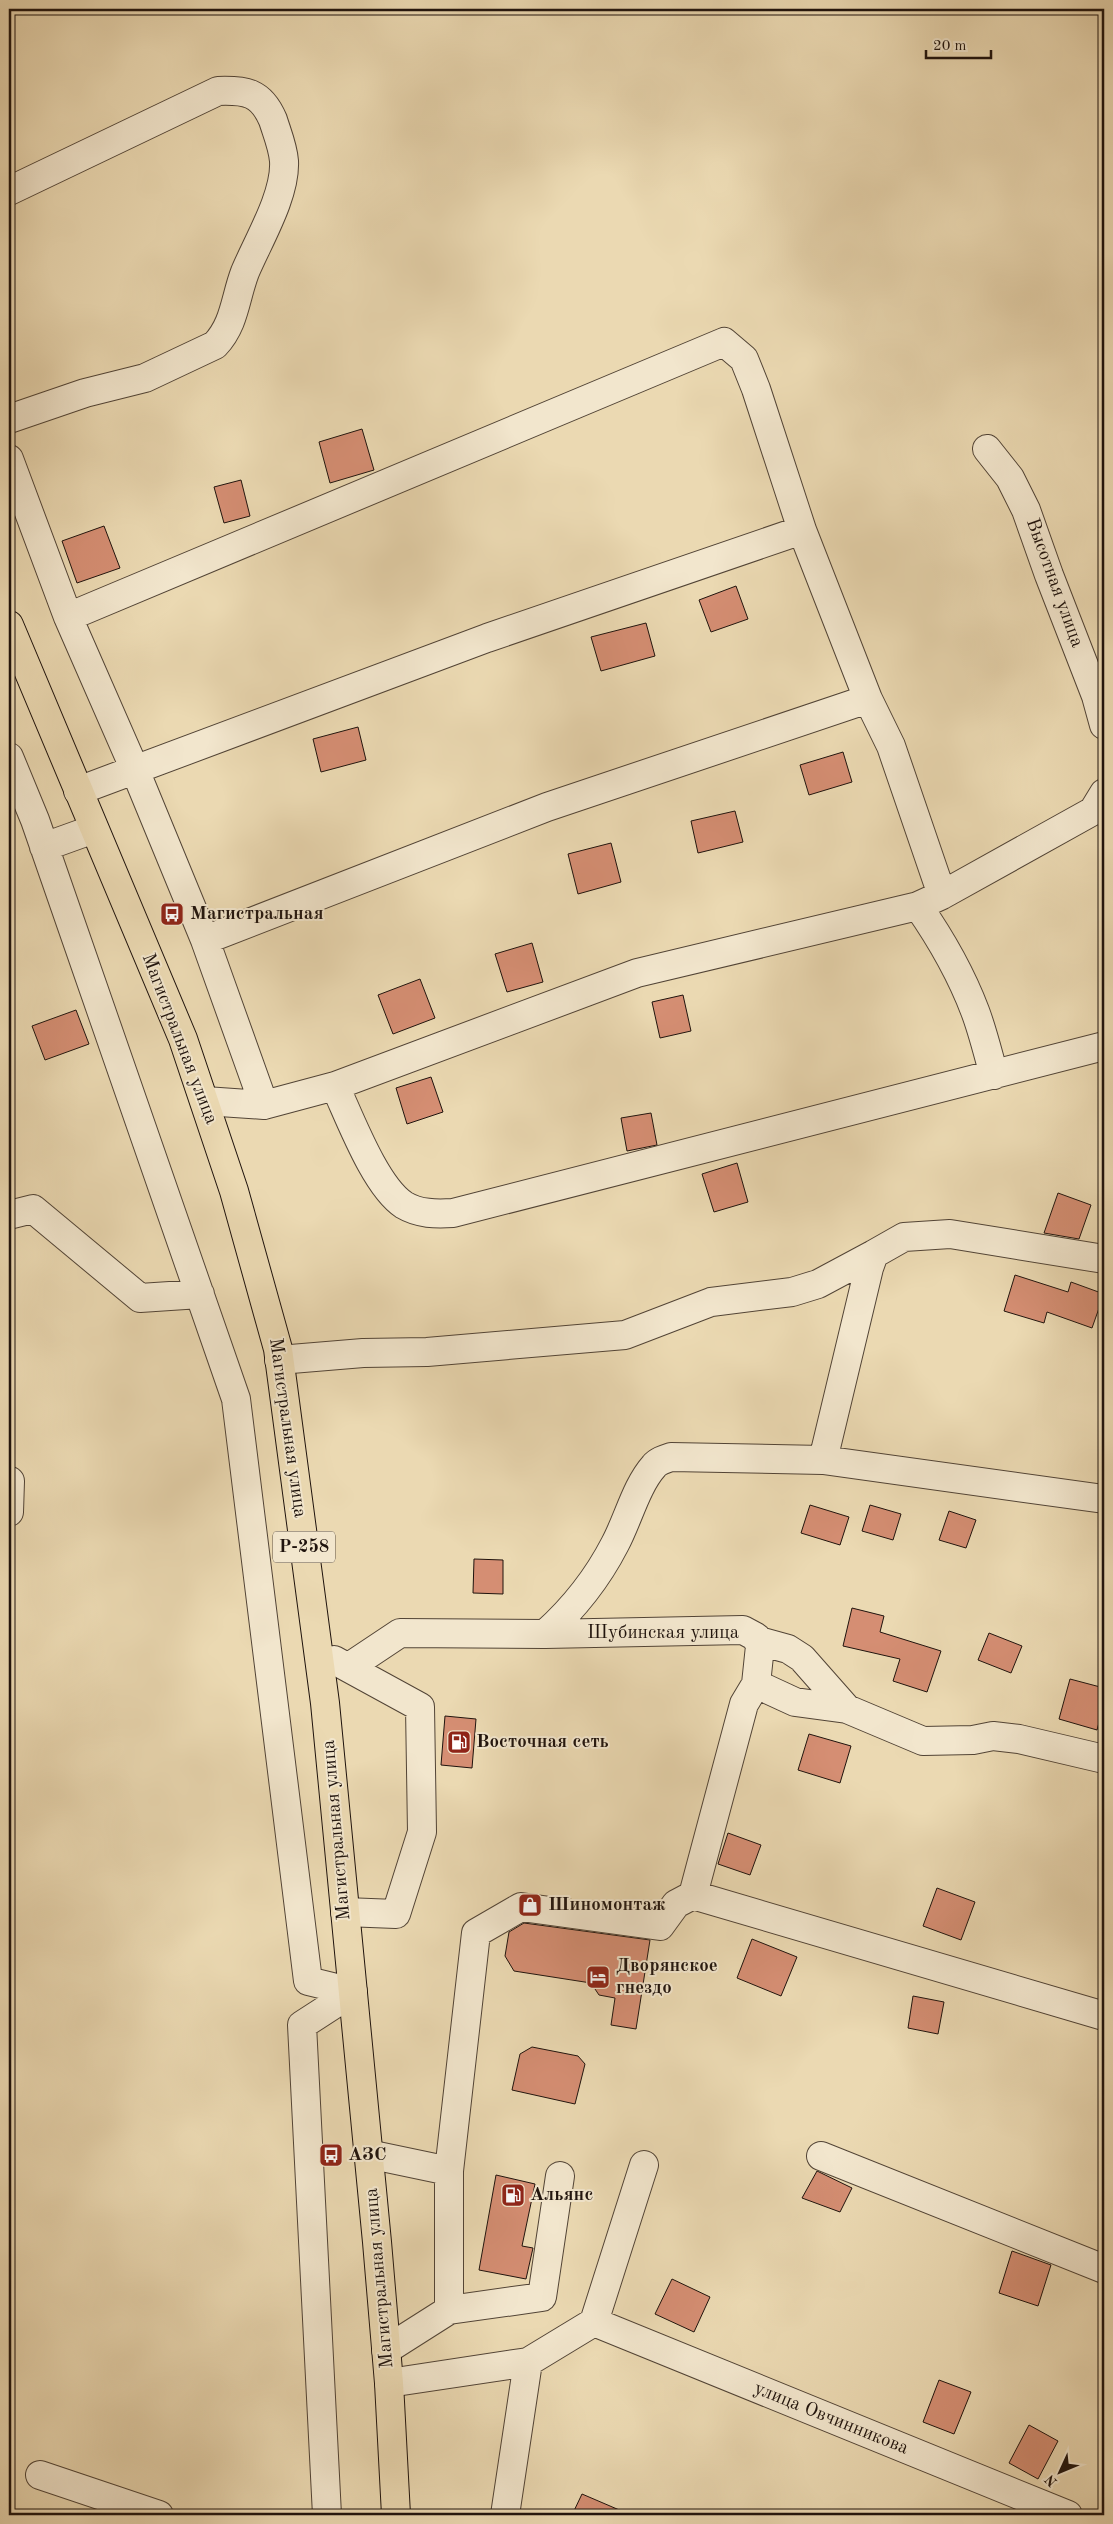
<svg xmlns="http://www.w3.org/2000/svg" width="1113" height="2524" font-family="'Old Standard TT',serif">
	<rect width="100%" height="100%" fill="#ebd9b2"/>
	<filter id="stains"><feTurbulence type="fractalNoise" baseFrequency=".004" numOctaves="4"/><feColorMatrix values="0 0 0 0 .2 0 0 0 0 .09 0 0 0 0 .02 0 0 0 .5 -.17"/></filter>
	<radialGradient id="worn" r=".72"><stop offset=".6" stop-color="#630" stop-opacity="0"/><stop offset="1" stop-color="#630" stop-opacity=".3"/></radialGradient>
	<!-- building -->
	<path fill="#d58e73" stroke="#1f130d" d="M 362,429 L 374,470 L 330,483 L 319,442 Z
		M 241,480 L 250,516 L 224,523 L 214,487 Z
		M 104,526 L 120,568 L 77,583 L 62,541 Z
		M 736,586 L 748,619 L 711,632 L 699,600 Z
		M 646,623 L 655,656 L 601,671 L 591,637 Z
		M 358,727 L 366,760 L 321,772 L 313,739 Z
		M 843,752 L 852,782 L 809,795 L 800,765 Z
		M 735,811 L 743,842 L 698,853 L 691,821 Z
		M 611,843 L 621,882 L 578,894 L 568,854 Z
		M 532,943 L 543,982 L 507,992 L 495,954 Z
		M 420,979 L 435,1018 L 393,1034 L 378,995 Z
		M 683,995 L 691,1031 L 660,1038 L 652,1002 Z
		M 76,1010 L 89,1044 L 45,1060 L 32,1026 Z
		M 431,1077 L 443,1112 L 407,1124 L 396,1088 Z
		M 651,1113 L 657,1145 L 627,1151 L 621,1118 Z
		M 737,1163 L 748,1202 L 714,1212 L 702,1174 Z
		M 1058,1193 L 1091,1205 L 1079,1239 L 1044,1233 Z
		M 1015,1275 L 1068,1292 L 1071,1282 L 1104,1294 L 1092,1328 L 1047,1312 L 1044,1323 L 1004,1311 Z
		M 810,1505 L 849,1517 L 840,1545 L 801,1533 Z
		M 870,1505 L 901,1514 L 893,1540 L 862,1531 Z
		M 949,1511 L 976,1520 L 966,1548 L 939,1540 Z
		M 474,1559 L 503,1560 L 503,1594 L 473,1593 Z
		M 852,1608 L 884,1616 L 880,1632 L 941,1651 L 927,1692 L 893,1681 L 900,1659 L 843,1646 Z
		M 989,1633 L 1022,1646 L 1011,1673 L 978,1660 Z
		M 1070,1679 L 1104,1688 L 1104,1703 L 1097,1730 L 1059,1719 Z
		M 445,1716 L 476,1719 L 472,1768 L 441,1765 Z
		M 809,1734 L 851,1746 L 840,1783 L 798,1770 Z
		M 728,1833 L 761,1845 L 750,1875 L 718,1864 Z
		M 937,1888 L 975,1902 L 961,1940 L 923,1926 Z
		M 524,1923 L 650,1940 L 636,2029 L 611,2025 L 615,1998 L 599,1995 L 591,1983 L 514,1971 L 505,1956 L 509,1932 Z
		M 752,1939 L 797,1957 L 781,1996 L 737,1978 Z
		M 913,1996 L 944,2002 L 938,2034 L 908,2028 Z
		M 532,2047 L 578,2056 L 585,2064 L 575,2104 L 512,2090 L 520,2054 Z
		M 817,2171 L 852,2188 L 840,2212 L 802,2198 Z
		M 496,2175 L 535,2184 L 522,2246 L 533,2248 L 526,2279 L 479,2270 Z
		M 1012,2251 L 1051,2265 L 1038,2306 L 999,2293 Z
		M 672,2279 L 710,2297 L 694,2332 L 655,2314 Z
		M 939,2380 L 971,2392 L 954,2434 L 923,2422 Z
		M 1029,2425 L 1058,2441 L 1038,2479 L 1009,2463 Z
		M 582,2494 L 631,2515 L 572,2515 Z"/>
	<g fill="none" stroke-linecap="round" stroke-linejoin="round">
		<!-- minor casing -->
		<g stroke="#524436" stroke-width="30">
			<path id="minor" d="M 9,191 L 218,91 C 246,90 261,92 273,120 C 277,133 283,147 284,161 C 286,195 258,241 245,272 C 235,298 235,324 215,345 L 145,378 L 85,393 L 9,419
				M 987,449 L 1010,478 L 1026,510 L 1049,575 L 1096,696 L 1104,725
				M 9,459 L 68,617 L 135,770 L 205,940 L 264,1105
				M 68,617 L 724,342 L 744,359 L 756,389 L 802,530
				M 868,699 L 891,746 L 942,895
				M 9,757 L 35,820 L 236,1399 L 308,1981 L 353,1992
				M 78,791 L 487,638 L 802,530 L 868,699 L 547,807 L 205,940
				M 44,847 L 94,829
				M 918,906 C 941,939 961,974 975,1011 C 983,1032 988,1054 994,1075
				M 335,1086 C 350,1118 375,1186 404,1205 C 419,1214 436,1214 453,1213 L 1104,1046
				M 205,1101 L 264,1105 L 335,1086 L 637,973 L 918,906 L 942,895 L 1093,811 L 1104,793
				M 9,1215 L 33,1209 L 140,1298 L 200,1294
				M 279,1360 L 363,1353 L 427,1352 L 625,1335 L 711,1302 L 792,1292 L 818,1284 L 874,1254
				M 823,1460 L 1104,1499
				M 9,1512 L 10,1481
				M 545,1634 C 574,1608 597,1579 615,1544 C 628,1520 636,1486 654,1466 C 658,1461 665,1459 671,1457 L 823,1460 L 869,1268 L 874,1254 L 904,1237 L 950,1234 L 1104,1259
				M 759,1641 L 788,1649 L 802,1658 L 847,1709
				M 334,1660 L 420,1707 L 422,1832 L 396,1914 L 345,1912
				M 349,1667 L 400,1633 L 545,1634 L 743,1630 L 756,1637 L 760,1646 L 756,1684 L 795,1702 L 847,1709 L 923,1741 L 973,1740 L 993,1736 L 1019,1739 L 1104,1759
				M 693,1895 L 744,1704 L 756,1684
				M 368,2154 L 449,2171
				M 821,2156 L 1104,2269
				M 560,2176 L 542,2297 L 449,2310 L 449,2171 L 476,1933 L 521,1907 L 660,1926 L 676,1904 L 693,1895 L 1104,2016
				M 594,2322 L 1068,2515
				M 386,2350 L 449,2310
				M 389,2383 L 528,2362
				M 40,2475 L 159,2515
				M 327,2515 L 302,2025 L 353,1992
				M 505,2515 L 528,2362 L 594,2322 L 644,2165"/>
		</g>
		<!-- highway casing -->
		<g stroke="#1f130d" stroke-width="30">
			<path id="highway" d="M 9,625 L 183,1039 L 234,1191 L 278,1349 L 325,1703 L 377,2242 L 389,2383 L 396,2515"/>
		</g>
		<!-- minor -->
		<use href="#minor" stroke="#f2e6cd" stroke-width="28"/>
		<!-- highway -->
		<use href="#highway" stroke="#ebd9b2" stroke-width="28"/>
	</g>
	<!-- icons -->
	<defs>
		<g id="bus-square" transform="scale(1.25)"><rect x="-9" y="-9" width="18" height="18" rx="4" fill="#8f2418" stroke="#f2e6cd"/><path d="M-5-6H5V4H4V6H2V4H-2V6H-4V4H-5ZM-3.5-4V0h7V-4ZM-3.5 1.2v1.5H-2V1.2ZM2 1.2v1.5H3.5V1.2Z" fill="#fff"/></g>
		<g id="fuel-square" transform="scale(1.25)"><rect x="-9" y="-9" width="18" height="18" rx="4" fill="#8f2418" stroke="#f2e6cd"/><path d="M-5.5-6h7V0h2V4h1.3V-2.5L3-4.5l.8-.8L6-3V5H2.5V1h-1V6h-7ZM-4.2-4.7v3.2H.2V-4.7Z" fill="#fff"/></g>
		<g id="shop-square" transform="scale(1.25)"><rect x="-9" y="-9" width="18" height="18" rx="4" fill="#8f2418" stroke="#f2e6cd"/><path d="M-5-2.5h2.3a2.7 3.5 0 0 1 5.4 0H5L5.5 6h-11ZM-1.5-2.5h3a1.5 2.3 0 0 0-3 0Z" fill="#fff"/></g>
		<g id="hotel-square" transform="scale(1.25)"><rect x="-9" y="-9" width="18" height="18" rx="4" fill="#8f2418" stroke="#f2e6cd"/><path d="M-6-4.5h1.5V1H6V5H4.5V3h-9V5H-6ZM-4 0a1.8 1.8 0 1 1 3.6 0ZM.5 0V-2.5h3Q6-2.5 6 0Z" fill="#fff"/></g>
	</defs>
	<g fill-rule="evenodd">
		<use href="#bus-square" x="172" y="914"/>
		<use href="#fuel-square" x="459" y="1742"/>
		<use href="#shop-square" x="530" y="1905"/>
		<use href="#hotel-square" x="598" y="1977"/>
		<use href="#bus-square" x="331" y="2155"/>
		<use href="#fuel-square" x="513" y="2195"/>
	</g>
	<g text-anchor="middle" dominant-baseline="central" stroke-width="4" stroke-linejoin="round" paint-order="stroke">
		<!-- shield labels -->
		<rect fill="#f2e6cd" stroke="#5e5247" stroke-width="1" x="273" y="1531.5" width="62" height="31" rx="4"/>
		<g font-size="18" font-weight="bold" fill="#1f130d">
			<text x="304" y="1547">Р-258</text>
		</g>
		<!-- street labels -->
		<g font-size="19" fill="#1f130d" stroke="#f2e6cd">
			<text transform="translate(1054 583) rotate(70)">Высотная улица</text>
			<text transform="translate(179 1039) rotate(69)">Магистральная улица</text>
			<text transform="translate(287 1428) rotate(82)">Магистральная улица</text>
			<text x="663" y="1633">Шубинская улица</text>
			<text transform="translate(337 1830) rotate(-95)">Магистральная улица</text>
			<text transform="translate(380 2278) rotate(-95)">Магистральная улица</text>
			<text transform="translate(831 2419) rotate(22)">улица Овчинникова</text>
		</g>
		<!-- poi labels -->
		<g font-size="19" font-weight="bold" fill="#1f130d" stroke="#f2e6cd" text-anchor="start">
			<text x="190" y="914">Магистральная</text>
			<text x="476" y="1742">Восточная сеть</text>
			<text x="548" y="1905">Шиномонтаж</text>
			<text x="616" y="1966">Дворянское<tspan x="616" dy="22">гнездо</tspan></text>
			<text x="348" y="2155">АЗС</text>
			<text x="530" y="2195">Альянс</text>
		</g>
	</g>
	<!-- margin -->
	<rect width="1113" height="2524" fill="none" stroke="#ebd9b2" stroke-width="30"/>
	<rect x="10" y="10" width="1093" height="2504" fill="none" stroke="#1f130d" stroke-width="2.5"/>
	<rect x="15" y="15" width="1083" height="2494" fill="none" stroke="#1f130d"/>
	<!-- north arrow -->
	<g transform="translate(1060 2472) rotate(226)" stroke="#f2e6cd" stroke-width="4" paint-order="stroke">
	<path d="M0-4L9 19L0 12L-9 19Z" fill="#1f130d"/>
	<text y="-8" font-size="14" font-weight="bold" text-anchor="middle" fill="#1f130d">N</text>
	</g>
	<!-- scale -->
	<path d="M926 50v8h65v-8" fill="none" stroke="#1f130d" stroke-width="2.5"/>
	<text x="933" y="50" font-size="15" fill="#1f130d" stroke="#f2e6cd" stroke-width="4" paint-order="stroke">20 m</text>
	<rect width="100%" height="100%" filter="url(#stains)"/>
	<rect width="100%" height="100%" fill="url(#worn)"/>
</svg>
